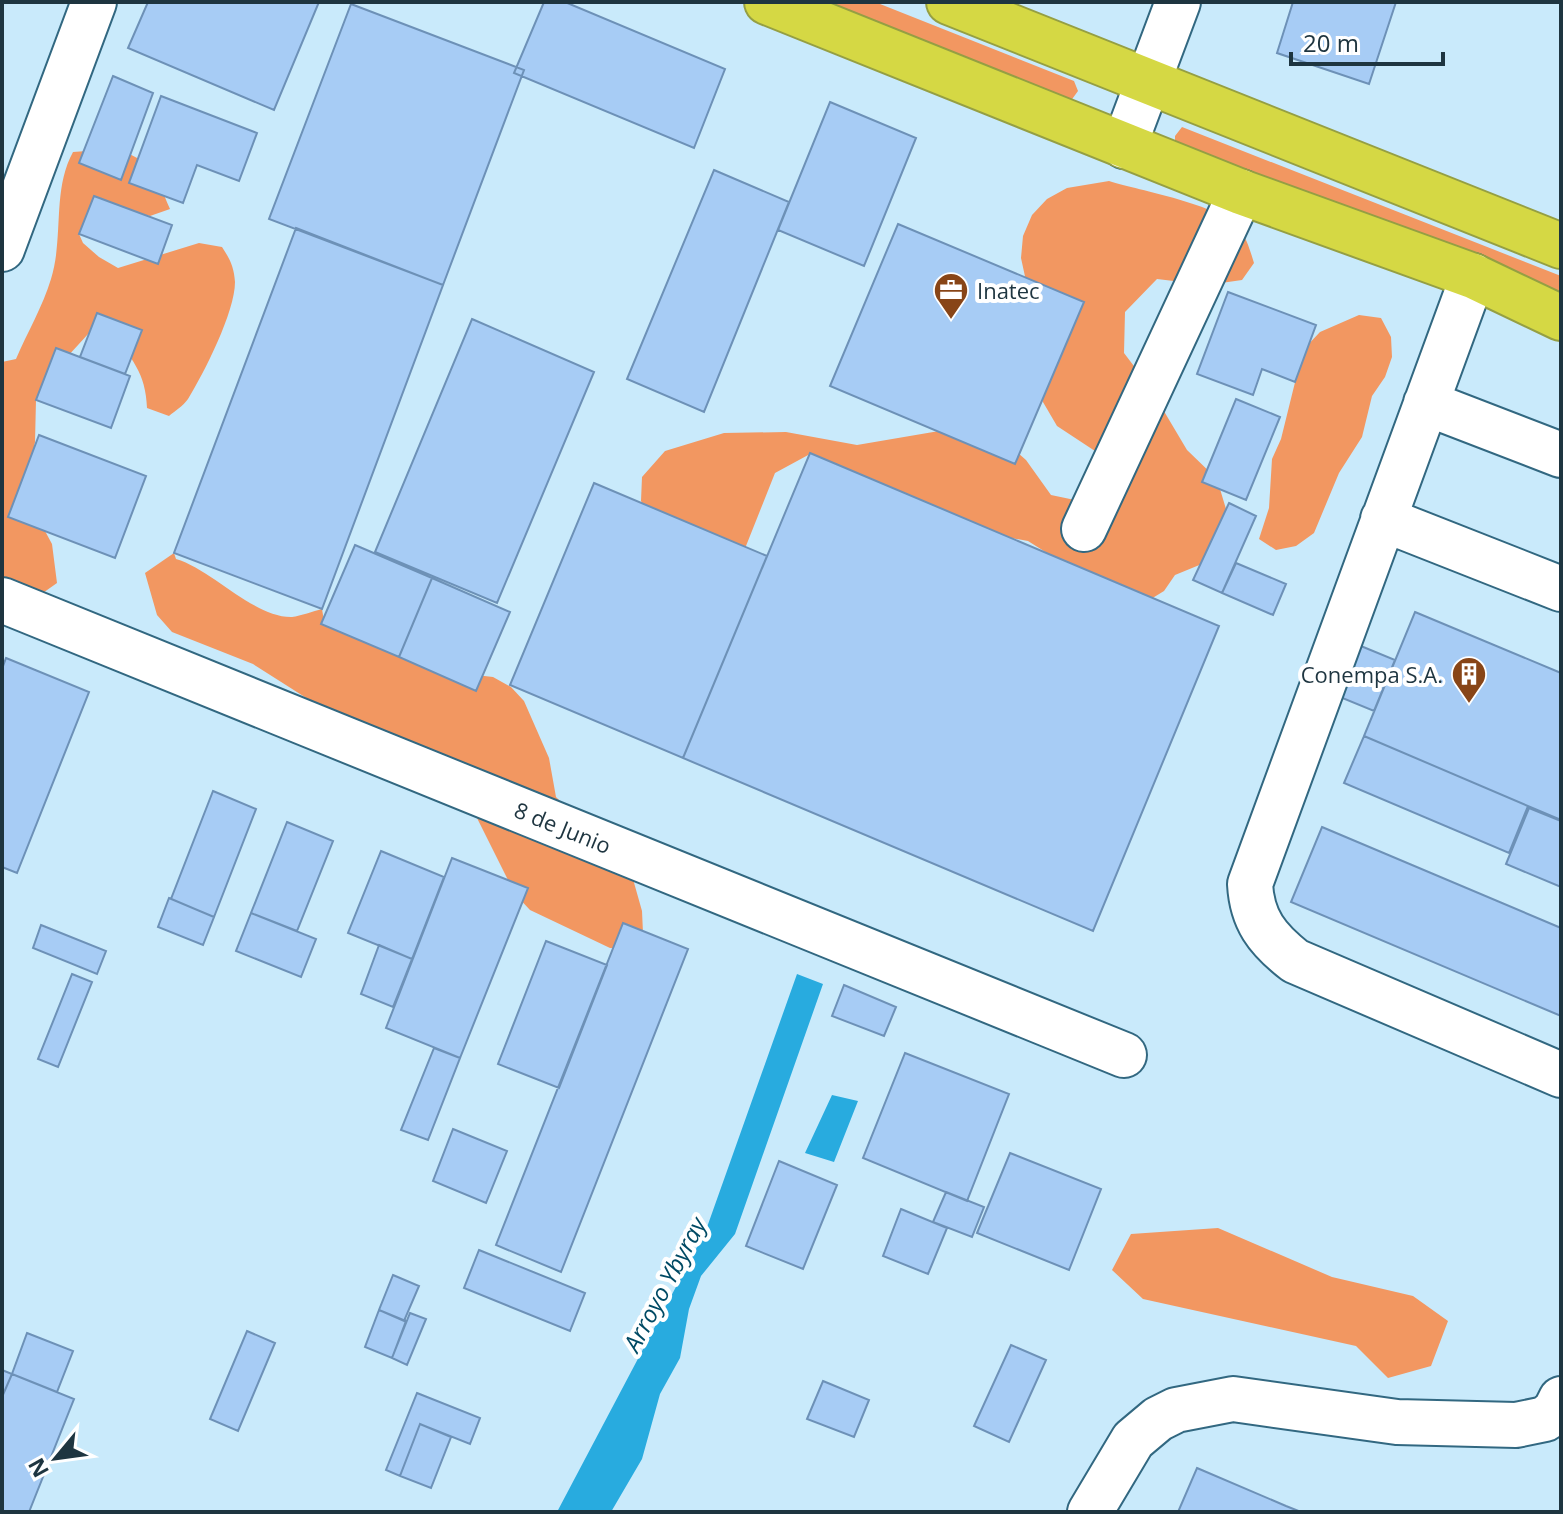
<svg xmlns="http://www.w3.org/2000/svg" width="1563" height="1514" font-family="'Open Sans',sans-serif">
	<rect width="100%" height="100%" fill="#c9eafb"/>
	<!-- green -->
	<path fill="#f29761" d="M 813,2 L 875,2 L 1074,81 L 1078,91 L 1070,102 Z
		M 1182,127 L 1561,276 L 1561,299 L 1175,142 L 1175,136 Z
		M 114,149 C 153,160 155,174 170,209 L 150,216 L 107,205 L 79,234 L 83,243 L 99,257 L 118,268 L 199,243 L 222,247 C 230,259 234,267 235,282 C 235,312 204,373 188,399 C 183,406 175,411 169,416 L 147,408 C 146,373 131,357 110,331 L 89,333 L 46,380 L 36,400 L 35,442 L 27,485 L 31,505 L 52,544 L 57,583 L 40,595 L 2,595 L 2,362 L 16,359 C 27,333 43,306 51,279 C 64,237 52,190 73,152 Z
		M 1109,181 C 1141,191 1218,204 1239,228 C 1247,239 1250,250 1254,263 L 1242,280 L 1207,285 L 1157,279 L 1125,312 L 1124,353 L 1149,386 L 1187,450 L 1217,479 L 1229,519 L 1214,559 L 1175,575 L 1164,591 L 1146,602 L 1125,602 L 1028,541 L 983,533 L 810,454 L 775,473 L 744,551 L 675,561 L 641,501 L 642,477 L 665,451 L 724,433 L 786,432 L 857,445 L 945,430 L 1009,445 L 1026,460 L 1051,495 L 1113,508 L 1098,453 L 1057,426 L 1033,385 L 1026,281 L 1021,258 L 1023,236 L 1032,215 L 1047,199 L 1067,188 Z
		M 1359,315 L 1381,318 L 1391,337 L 1392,357 L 1385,377 L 1372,396 L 1362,437 L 1339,473 L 1314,533 L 1296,546 L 1276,550 L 1259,539 L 1269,508 L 1272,459 L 1281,439 L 1303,350 L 1320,332 Z
		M 174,553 L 176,559 C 213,570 254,618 292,617 C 301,616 313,611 322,609 L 324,621 L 450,672 L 493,677 L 511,687 L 524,701 L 549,758 L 556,797 L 631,872 L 642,911 L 643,933 L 631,949 L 610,948 L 530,910 L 515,894 L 475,814 L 352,727 L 253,664 L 172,632 L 157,615 L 145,573 Z
		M 1218,1228 L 1332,1277 L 1413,1296 L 1448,1321 L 1431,1366 L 1388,1378 L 1356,1346 L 1143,1299 L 1112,1270 L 1131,1234 Z"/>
	<!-- water -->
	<path fill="#28abdf" d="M 797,974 L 823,984 L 735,1234 L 701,1276 L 689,1309 L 680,1358 L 660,1394 L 642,1459 L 611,1512 L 557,1512 L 706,1230 Z
		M 832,1095 L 858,1101 L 834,1162 L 805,1153 Z"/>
	<!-- building -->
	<path fill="#a7ccf5" stroke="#6d91b7" stroke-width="2" d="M 148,2 L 319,2 L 274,110 L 128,48 Z
		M 544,2 L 565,2 L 725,69 L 694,148 L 514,73 Z
		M 1293,2 L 1396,2 L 1369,84 L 1277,53 Z
		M 351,4 L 524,70 L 443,285 L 269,219 Z
		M 113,76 L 153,93 L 121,180 L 79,163 Z
		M 161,96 L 257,133 L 239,181 L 197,165 L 183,203 L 129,183 Z
		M 830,102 L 916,138 L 864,266 L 778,230 Z
		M 714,170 L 789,202 L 704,412 L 627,379 Z
		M 94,196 L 172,225 L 158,264 L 79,234 Z
		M 898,224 L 1084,302 L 1015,464 L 830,386 Z
		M 296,228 L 443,285 L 322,609 L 174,553 Z
		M 1228,292 L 1316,325 L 1295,382 L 1262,369 L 1253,395 L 1197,374 Z
		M 97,313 L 142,330 L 125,374 L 80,357 Z
		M 472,319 L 594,372 L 497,603 L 375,552 Z
		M 56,348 L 130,376 L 111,428 L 36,400 Z
		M 1236,399 L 1280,417 L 1246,500 L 1202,482 Z
		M 39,435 L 146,476 L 115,558 L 8,517 Z
		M 810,453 L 1219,626 L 1093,931 L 683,758 Z
		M 594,483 L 767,556 L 683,758 L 510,685 Z
		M 1229,503 L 1256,516 L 1222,593 L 1193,580 Z
		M 355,545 L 432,578 L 399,657 L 321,624 Z
		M 1236,563 L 1286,584 L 1273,615 L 1222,593 Z
		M 432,578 L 510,612 L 476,691 L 399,657 Z
		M 1415,612 L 1561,673 L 1561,820 L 1364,736 Z
		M 1356,644 L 1395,660 L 1374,711 L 1335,695 Z
		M 6,658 L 89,692 L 17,873 L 2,867 L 2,669 Z
		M 1364,736 L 1528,806 L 1509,853 L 1344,783 Z
		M 213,791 L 256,809 L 214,917 L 171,899 Z
		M 1529,808 L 1561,821 L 1561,887 L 1506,864 Z
		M 287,822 L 333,841 L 297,931 L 251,913 Z
		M 1322,827 L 1561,928 L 1561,1016 L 1291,902 Z
		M 381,851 L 444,877 L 412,959 L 348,933 Z
		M 452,858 L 528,888 L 460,1058 L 386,1028 Z
		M 169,898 L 214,917 L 203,945 L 158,927 Z
		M 251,913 L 316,939 L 301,977 L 236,951 Z
		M 623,923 L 688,949 L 561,1272 L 496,1245 Z
		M 41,925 L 106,951 L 97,974 L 33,948 Z
		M 546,941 L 607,965 L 559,1088 L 498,1064 Z
		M 379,945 L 412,959 L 393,1007 L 361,994 Z
		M 72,974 L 92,982 L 58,1067 L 38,1059 Z
		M 844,985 L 896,1007 L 884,1036 L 832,1016 Z
		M 434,1048 L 460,1058 L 428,1140 L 401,1130 Z
		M 905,1053 L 1009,1094 L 967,1201 L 863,1158 Z
		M 453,1129 L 507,1151 L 486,1203 L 433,1181 Z
		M 1010,1153 L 1101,1189 L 1069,1270 L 977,1233 Z
		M 779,1161 L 837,1185 L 803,1269 L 746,1246 Z
		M 946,1192 L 984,1207 L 972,1237 L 933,1222 Z
		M 901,1209 L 947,1228 L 928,1274 L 883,1256 Z
		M 479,1250 L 585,1293 L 570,1331 L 464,1288 Z
		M 393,1275 L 419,1286 L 404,1321 L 379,1310 Z
		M 379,1310 L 406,1321 L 392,1358 L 365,1347 Z
		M 410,1313 L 426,1319 L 407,1365 L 392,1358 Z
		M 247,1331 L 275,1343 L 238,1431 L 210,1419 Z
		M 27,1333 L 73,1351 L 57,1392 L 12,1374 Z
		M 1011,1345 L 1046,1360 L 1009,1442 L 974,1426 Z
		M 2,1370 L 12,1374 L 2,1397 Z
		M 12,1374 L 74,1399 L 29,1512 L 2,1512 L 2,1397 Z
		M 823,1381 L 869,1400 L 854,1437 L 807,1419 Z
		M 417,1393 L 480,1418 L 470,1444 L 420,1424 L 400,1476 L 386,1470 Z
		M 420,1424 L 451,1437 L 431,1488 L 400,1476 Z
		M 1197,1468 L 1286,1506 L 1301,1512 L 1178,1512 Z"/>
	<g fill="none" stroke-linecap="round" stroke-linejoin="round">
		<!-- minor casing -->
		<g stroke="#326881" stroke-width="48">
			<path id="minor" d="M 1124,146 L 1178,2
				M 2,249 L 94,2
				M 1473,276 L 1250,884 C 1252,920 1267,939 1295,961 L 1561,1075
				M 1426,403 L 1561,455
				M 1383,519 L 1561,589
				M 1084,529 L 1241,192
				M 2,600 L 1124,1055
				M 1090,1512 L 1133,1440 L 1158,1419 L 1176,1410 L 1233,1399 L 1397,1422 L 1516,1425 L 1545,1419 L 1555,1411 L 1561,1399"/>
		</g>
		<!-- highway casing -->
		<g stroke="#959f43" stroke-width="48">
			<path id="highway" d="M 767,2 L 1241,192 L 1473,276 L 1561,318
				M 949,2 L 1561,246"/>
		</g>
		<!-- minor -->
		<use href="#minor" stroke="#fff" stroke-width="44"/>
		<!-- highway -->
		<use href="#highway" stroke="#d5d844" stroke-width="44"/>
	</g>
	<!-- icons -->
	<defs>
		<g id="office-pin" transform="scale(1.8)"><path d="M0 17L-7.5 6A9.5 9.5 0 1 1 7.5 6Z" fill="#884517" stroke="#fff"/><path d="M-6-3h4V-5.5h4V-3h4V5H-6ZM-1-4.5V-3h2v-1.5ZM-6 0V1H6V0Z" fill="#fff"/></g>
		<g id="building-pin" transform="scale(1.8)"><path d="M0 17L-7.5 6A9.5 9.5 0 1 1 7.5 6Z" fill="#884517" stroke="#fff"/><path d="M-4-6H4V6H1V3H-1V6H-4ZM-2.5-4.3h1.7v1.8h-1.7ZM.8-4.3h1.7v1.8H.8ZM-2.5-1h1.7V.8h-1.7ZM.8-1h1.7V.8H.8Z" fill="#fff"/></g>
	</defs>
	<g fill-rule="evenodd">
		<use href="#office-pin" x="951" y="290"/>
		<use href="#building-pin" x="1469" y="674"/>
	</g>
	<g text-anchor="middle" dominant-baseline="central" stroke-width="8" stroke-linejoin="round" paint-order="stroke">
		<!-- poi labels -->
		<g font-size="22" fill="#1e3540" stroke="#fff" text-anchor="start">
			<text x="977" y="290">Inatec</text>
			<text x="1443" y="674" text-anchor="end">Conempa S.A.</text>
		</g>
		<!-- street labels -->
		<g font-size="22" fill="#1e3540" stroke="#fff">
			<text transform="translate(563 827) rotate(22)">8 de Junio</text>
		</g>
		<!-- water labels -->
		<g font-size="24" font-style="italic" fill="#004a64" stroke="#fff">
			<text transform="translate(664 1284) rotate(-62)">Arroyo Ybyray</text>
		</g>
	</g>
	<!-- border -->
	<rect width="1563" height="1514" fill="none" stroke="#1e3540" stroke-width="8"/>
	<!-- north arrow -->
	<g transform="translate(56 1458) rotate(241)" stroke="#ffffff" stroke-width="6" paint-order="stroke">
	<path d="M0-6L14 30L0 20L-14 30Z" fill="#1e3540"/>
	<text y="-12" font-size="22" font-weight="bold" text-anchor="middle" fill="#1e3540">N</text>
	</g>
	<!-- scale -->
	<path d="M1291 52v12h152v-12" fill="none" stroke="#1e3540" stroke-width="4"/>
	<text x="1303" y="52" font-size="24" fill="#1e3540" stroke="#ffffff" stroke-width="6" paint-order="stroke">20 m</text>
</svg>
